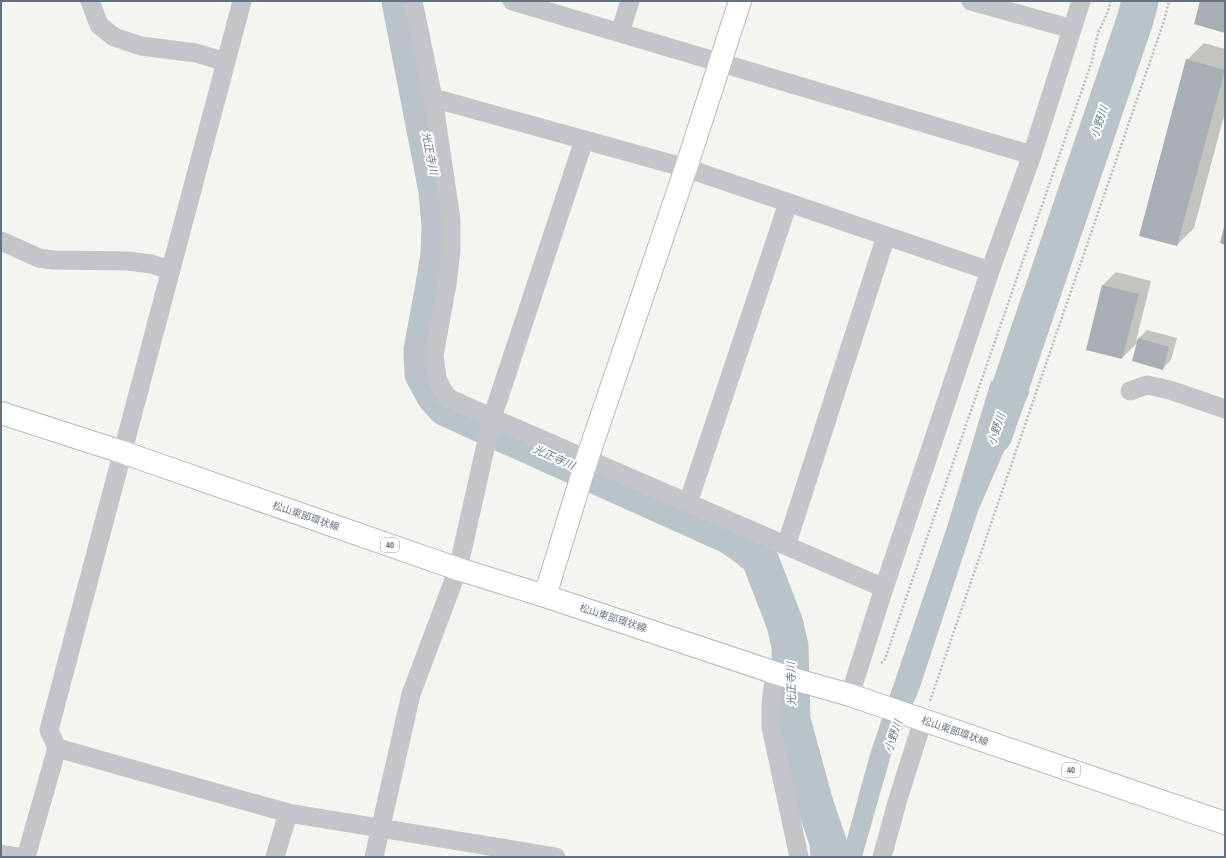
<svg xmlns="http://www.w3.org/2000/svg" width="1226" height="858" font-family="'Archivo Narrow','Noto Sans JP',sans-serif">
	<rect width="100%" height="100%" fill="#f4f5f1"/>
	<!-- green -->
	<path fill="#d5dbd2" d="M 1124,1 L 1151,1 L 1123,95 L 1055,292 L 1024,390 L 998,383 L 1117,26 Z"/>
	<!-- water -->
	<path fill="#bac3c8" d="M 991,381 L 1030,391 L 978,511 L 919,690 L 891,755 L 862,857 L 842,857 L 870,754 L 947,527 Z"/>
	<!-- shadow -->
	<path fill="#0003" d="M 1204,43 L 1225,49 L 1225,112 L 1194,228 L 1177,245 L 1187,60 Z
		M 1116,272 L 1151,281 L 1136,341 L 1147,330 L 1177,338 L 1171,360 L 1163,368 L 1138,342 L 1122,358 L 1087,349 L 1103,285 Z"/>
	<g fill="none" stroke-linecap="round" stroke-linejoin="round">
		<!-- river -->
		<path stroke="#bac3c8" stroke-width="37" d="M 400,1 L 437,191 L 440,227 L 439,254 L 434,285 L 422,350 L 423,374 L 435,396 L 446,408 L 730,536 L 746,547 L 760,559 L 785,624 L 790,646 L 792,720 L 815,804 L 828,842 L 829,857
			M 994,435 L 1135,20 L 1140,1"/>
	</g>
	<!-- building -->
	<path fill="#a9aeb5" d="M 1200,1 L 1225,1 L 1225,33 L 1194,24 Z
		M 1186,59 L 1225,70 L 1177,246 L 1139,236 Z
		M 1224,227 L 1225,227 L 1225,245 L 1220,243 Z
		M 1102,285 L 1139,294 L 1122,359 L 1086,350 Z
		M 1138,338 L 1169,347 L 1163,370 L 1132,361 Z"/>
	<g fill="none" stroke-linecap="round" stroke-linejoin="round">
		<!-- secondary casing -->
		<g stroke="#b5b8bd" stroke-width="24">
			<path id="secondary" d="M 545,596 L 587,459 L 686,168 L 740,1"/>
		</g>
		<!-- primary casing -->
		<g stroke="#b3b7ba" stroke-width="24">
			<path id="primary" d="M 1,413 L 122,452 L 458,569 L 545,596 L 797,680 L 850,695 L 1225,823"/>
		</g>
		<!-- path -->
		<path stroke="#babcbe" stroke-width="2.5" stroke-dasharray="2 2" stroke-linecap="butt" d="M 881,663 L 885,659 L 1092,61 L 1098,33 L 1107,14 L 1111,1
			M 930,701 L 1164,21 L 1169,1"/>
		<!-- street -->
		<path stroke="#c3c5c9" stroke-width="19" d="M 90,1 L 99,25 L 114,37 L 141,46 L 196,53 L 226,62
			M 413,1 L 433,98 L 451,220 L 451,250 L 447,284 L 434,355 L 437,378 L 446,397 L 492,418 L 884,588
			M 512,1 L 1032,155
			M 971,1 L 1072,29
			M 620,33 L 630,1
			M 433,98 L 686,168 L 990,271
			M 1,241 L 39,258 L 53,260 L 128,261 L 151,264 L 170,270
			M 1130,391 L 1147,385 L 1170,390 L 1225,409
			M 688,503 L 788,203
			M 786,546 L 886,236
			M 775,672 L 771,705 L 771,727 L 799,857
			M 850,695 L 884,588 L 990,271 L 1032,155 L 1081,1
			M 57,748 L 288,813 L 556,857
			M 1,854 L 18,857
			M 26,857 L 57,748 L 49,730 L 242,1
			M 275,857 L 288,813
			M 374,857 L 411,694 L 458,569 L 492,418 L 584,140
			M 882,857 L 898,799 L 923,720"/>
		<!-- secondary -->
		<use href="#secondary" stroke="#fff" stroke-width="22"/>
		<!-- primary -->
		<use href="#primary" stroke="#fff" stroke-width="22"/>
	</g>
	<g text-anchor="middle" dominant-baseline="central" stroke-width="4" stroke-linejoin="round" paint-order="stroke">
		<!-- shield labels -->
		<g fill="#fff" stroke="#939ca6" stroke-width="1">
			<rect x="381" y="538" width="18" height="14" rx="3"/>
			<rect x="1062" y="763" width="18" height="14" rx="3"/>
		</g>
		<g font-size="9" font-weight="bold" fill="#657180">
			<text x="390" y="545">40</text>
			<text x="1071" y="770">40</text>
		</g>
		<!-- street labels -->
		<g font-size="10" fill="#657180" stroke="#fff">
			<text transform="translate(306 516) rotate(19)">松山東部環状線</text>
			<text transform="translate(613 618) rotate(18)">松山東部環状線</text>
			<text transform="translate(955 731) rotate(19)">松山東部環状線</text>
		</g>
		<!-- water labels -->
		<g font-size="11" font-style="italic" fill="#667985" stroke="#fff">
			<text transform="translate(1099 122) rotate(-71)">小野川</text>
			<text transform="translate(430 153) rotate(79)">光正寺川</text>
			<text transform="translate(996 429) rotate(-71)">小野川</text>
			<text transform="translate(554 457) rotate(24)">光正寺川</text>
			<text transform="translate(791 684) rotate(-91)">光正寺川</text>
			<text transform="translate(893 736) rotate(-71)">小野川</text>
		</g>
	</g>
	<!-- border -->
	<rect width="1226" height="858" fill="none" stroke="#657180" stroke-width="4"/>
</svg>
